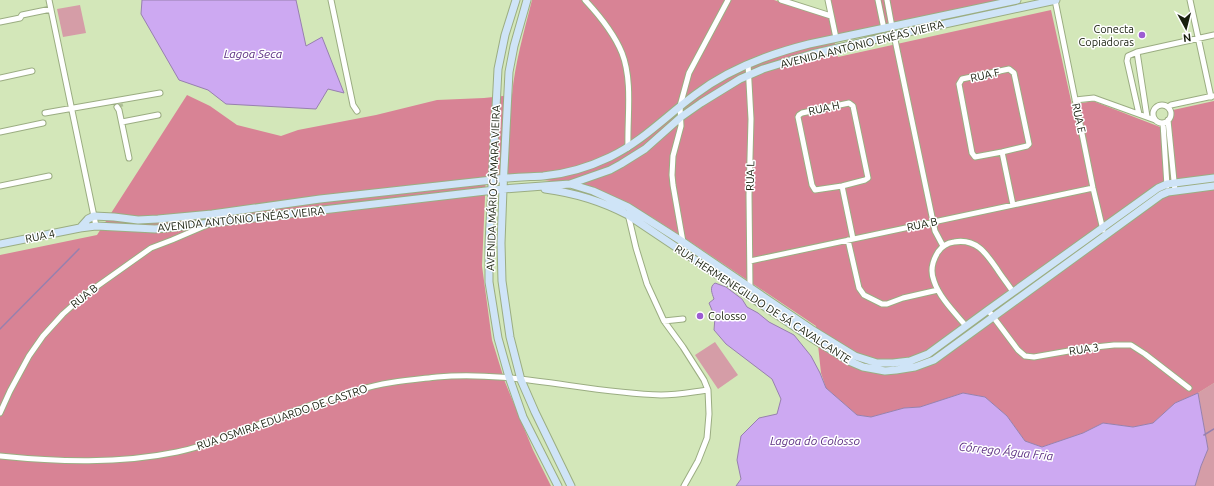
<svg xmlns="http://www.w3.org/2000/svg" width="1214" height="486" font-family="Ubuntu,sans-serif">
	<rect width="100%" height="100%" fill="#d3e7b9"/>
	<!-- green -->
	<path fill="#d59da7" d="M 80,5 L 86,33 L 63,37 L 57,9 Z
		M 715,342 L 738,375 L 718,389 L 695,355 Z
		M 1214,383 L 1214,486 L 1195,486 L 1201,466 L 1208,449 L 1198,393 Z"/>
	<!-- forest -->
	<path fill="#d88395" d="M 532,0 L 774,0 L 829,18 L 838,57 L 1051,10 L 1072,105 L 1093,101 L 1160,127 L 1171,123 L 1173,110 L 1214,101 L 1214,383 L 1198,393 L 1175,403 L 1153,423 L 1133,427 L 1103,423 L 1083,433 L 1042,447 L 1025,441 L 1007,416 L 985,397 L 963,393 L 920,407 L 904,408 L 871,417 L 857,415 L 826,388 L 821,373 L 816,326 L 689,241 L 653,218 L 617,198 L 580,184 L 486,174 L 482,266 L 492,340 L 505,382 L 533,450 L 551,486 L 0,486 L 0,255 L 97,235 L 187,95 L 210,106 L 237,125 L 281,136 L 298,130 L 376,115 L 437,100 L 484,98 L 512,95 C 515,63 524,32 532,0 Z
		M 830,0 L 1010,0 L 838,37 Z"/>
	<!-- water -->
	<path fill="#cda9f2" stroke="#9780ae" d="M 142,0 L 296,0 L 306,46 L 322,37 L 344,93 L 328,89 L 316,109 L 226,104 L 208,90 L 179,80 L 141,14 Z
		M 715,283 L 726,287 L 742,299 L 747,307 L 758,313 L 769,322 L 794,335 L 811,356 L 820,373 L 826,388 L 857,415 L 871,417 L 904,408 L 920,407 L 963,393 L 985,397 L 1007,416 L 1025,441 L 1042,447 L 1083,433 L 1103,423 L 1133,427 L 1153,423 L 1175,403 L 1198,393 L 1208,449 L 1201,466 L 1195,486 L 736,486 L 741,479 L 737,460 L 741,436 L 759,418 L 777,414 L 781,399 L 772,379 L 726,344 L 714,330 L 715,317 L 709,303 L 714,299 C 712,293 709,287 715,283 Z"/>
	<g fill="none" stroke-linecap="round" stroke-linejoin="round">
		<!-- stream -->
		<path stroke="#9780ae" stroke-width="1.5" d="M 0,329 L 79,249
			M 1204,435 L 1214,429"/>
		<!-- street-tunnel -->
		<path stroke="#aebf97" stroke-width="5" stroke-dasharray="5 2.5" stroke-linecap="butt" d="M 120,104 L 121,107"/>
		<!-- street casing -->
		<g stroke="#9bad82" stroke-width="7">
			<path id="street" d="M 49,0 L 96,226
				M 331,0 L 353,105 L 357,111
				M 585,0 C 599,15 614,33 622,53 C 633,81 627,118 628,148
				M 781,0 L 831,16
				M 828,0 L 836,38
				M 878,0 L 884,29
				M 887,0 L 892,27
				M 1055,0 L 1093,188 L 1103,230
				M 1190,0 L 1211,97
				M 0,22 L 20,18 L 22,15 L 51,9
				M 894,35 L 935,231 L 943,246
				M 1137,52 L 1147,117
				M 748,64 L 751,119 L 749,195 L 750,287
				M 1009,69 L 1014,73 L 1029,144 L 1027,146 L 1002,152 L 975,157 L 972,153 L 959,84 L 962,79 Z
				M 0,78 L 32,71
				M 1075,100 L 1094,98 L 1155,120
				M 849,103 L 853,106 L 868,178 L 865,180 L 842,186 L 815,190 L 812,185 L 798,117 L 799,115 L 802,113 Z
				M1153 114a9 9 0 1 1 18 0a9 9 0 1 1-18 0Z
				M 117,107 L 119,110 L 129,158
				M 1168,107 L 1171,105 L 1213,96
				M 45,113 L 160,93
				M 1139,114 L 1127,61 L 1128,56 L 1137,52 L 1214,35
				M 1168,120 L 1175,191
				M 122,122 L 158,115
				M 1163,123 L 1167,186
				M 0,132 L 43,123
				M 1002,152 L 1013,205
				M 0,186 L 49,176
				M 842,186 L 853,239
				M 628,214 L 636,248 L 647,284 L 664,321 L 683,347 L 704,380 L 708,390 L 709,414 L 707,438 L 698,461 L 684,486
				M 848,240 L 859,288 L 864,295 L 882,304 L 887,304 L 903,298 L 938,290
				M 683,242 L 673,185 L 672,175 L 673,156 L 681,126 L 680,106 L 689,73 L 728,0
				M 750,261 L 1093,188
				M 988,310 L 1018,350 L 1025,356 L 1034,357 L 1086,348 L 1114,345 L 1131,345 L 1145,354 L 1189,388
				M 664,321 L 683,319
				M 966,326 C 955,313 939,297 934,281 C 930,271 933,260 938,252 C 942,246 947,243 954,242 C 976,238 986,253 997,269 C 1002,277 1008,284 1013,292
				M 0,413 L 10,391 L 29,356 L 43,336 L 63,314 L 82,297 L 151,248 L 172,240 L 207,225
				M 0,456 C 59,462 119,464 177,452 C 203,447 228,436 253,427 C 287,413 323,400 359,390 C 384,382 411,380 437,377 C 512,370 586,393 661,395 C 677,395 692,392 708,390"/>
		</g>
		<!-- secondary casing -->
		<g stroke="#9bad82" stroke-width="9">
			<path id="secondary" d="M 516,0 L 505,35 L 498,69 L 489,243 L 489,282 L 498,338 L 509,377 L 523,417 L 558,486
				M 527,0 L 514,46 L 509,72 L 503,189 L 501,243 L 502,281 L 510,337 L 521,380 L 535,412 L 571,486
				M 570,184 L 593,191 L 628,207 L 683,242 L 811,329 L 855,356 L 877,363 L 893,363 L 910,361 L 928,354 L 988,310 L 1158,188 L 1167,184 L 1214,178
				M 545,189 C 575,193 600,200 628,215 L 813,339 L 849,361 L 863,367 L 885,371 L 896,370 L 915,367 L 934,360 L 1161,195 L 1168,192 L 1214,186
				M 80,228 L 88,219 L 94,216 L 114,217 L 138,220 L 158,219 L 212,214 L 320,199 L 492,180 C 509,177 526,177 543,176 C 567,174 589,167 610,157 C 643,141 667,115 696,94 C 729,69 769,54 809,44 L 1017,0
				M 0,244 L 80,228 L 96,226 L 155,229 L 167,228 L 503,189 L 570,184 L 610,170 L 621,164 L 645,149 L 681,117 L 701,103 L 740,79 L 763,69 L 812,54 L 894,35 L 1056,0"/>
		</g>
		<!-- street -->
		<use href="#street" stroke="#fff" stroke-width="5"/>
		<!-- secondary -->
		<use href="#secondary" stroke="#cfe4f7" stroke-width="7"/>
	</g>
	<!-- markers -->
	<g fill="#9c5cd2" stroke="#fff" stroke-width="1.5">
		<circle cx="1142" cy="35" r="4"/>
		<circle cx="700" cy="316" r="4"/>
	</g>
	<g text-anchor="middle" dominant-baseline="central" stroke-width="3" stroke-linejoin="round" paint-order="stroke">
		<!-- poi labels -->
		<g font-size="11" fill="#181f0e" stroke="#fff" text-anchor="end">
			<text x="1134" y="29">Conecta<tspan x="1134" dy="13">Copiadoras</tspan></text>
			<text x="708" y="316" text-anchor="start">Colosso</text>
		</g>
		<!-- street labels -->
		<g font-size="11" fill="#181f0e" stroke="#fff">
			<text transform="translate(862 44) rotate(-14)">AVENIDA ANTÔNIO ENÉAS VIEIRA</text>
			<text transform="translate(985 75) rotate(-12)">RUA F</text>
			<text transform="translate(824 108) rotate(-12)">RUA H</text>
			<text transform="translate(1079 118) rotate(78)">RUA E</text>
			<text transform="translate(750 176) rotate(-89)">RUA L</text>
			<text transform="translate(493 188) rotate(-88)">AVENIDA MÁRIO CÂMARA VIEIRA</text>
			<text transform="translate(241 219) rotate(-6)">AVENIDA ANTÔNIO ENÉAS VIEIRA</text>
			<text transform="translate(922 224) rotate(-12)">RUA B</text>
			<text transform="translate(40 236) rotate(-11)">RUA 4</text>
			<text transform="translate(84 296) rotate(-39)">RUA B</text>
			<text transform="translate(763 304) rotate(33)">RUA HERMENEGILDO DE SÁ CAVALCANTE</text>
			<text transform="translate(1084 349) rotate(-8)">RUA 3</text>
			<text transform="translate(282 417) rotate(-19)">RUA OSMIRA EDUARDO DE CASTRO</text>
		</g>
		<!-- water labels -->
		<g font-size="12" font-style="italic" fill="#5d3083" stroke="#fff">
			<text x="253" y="53">Lagoa Seca</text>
			<text x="815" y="440">Lagoa do Colosso</text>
			<text transform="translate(1006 451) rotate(6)">Córrego Água Fria</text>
		</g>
	</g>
	<!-- north arrow -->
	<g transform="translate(1186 28) rotate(173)" stroke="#ffffff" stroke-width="3" paint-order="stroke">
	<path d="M0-3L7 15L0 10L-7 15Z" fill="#181f0e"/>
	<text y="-6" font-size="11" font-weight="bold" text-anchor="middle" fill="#181f0e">N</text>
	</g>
</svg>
